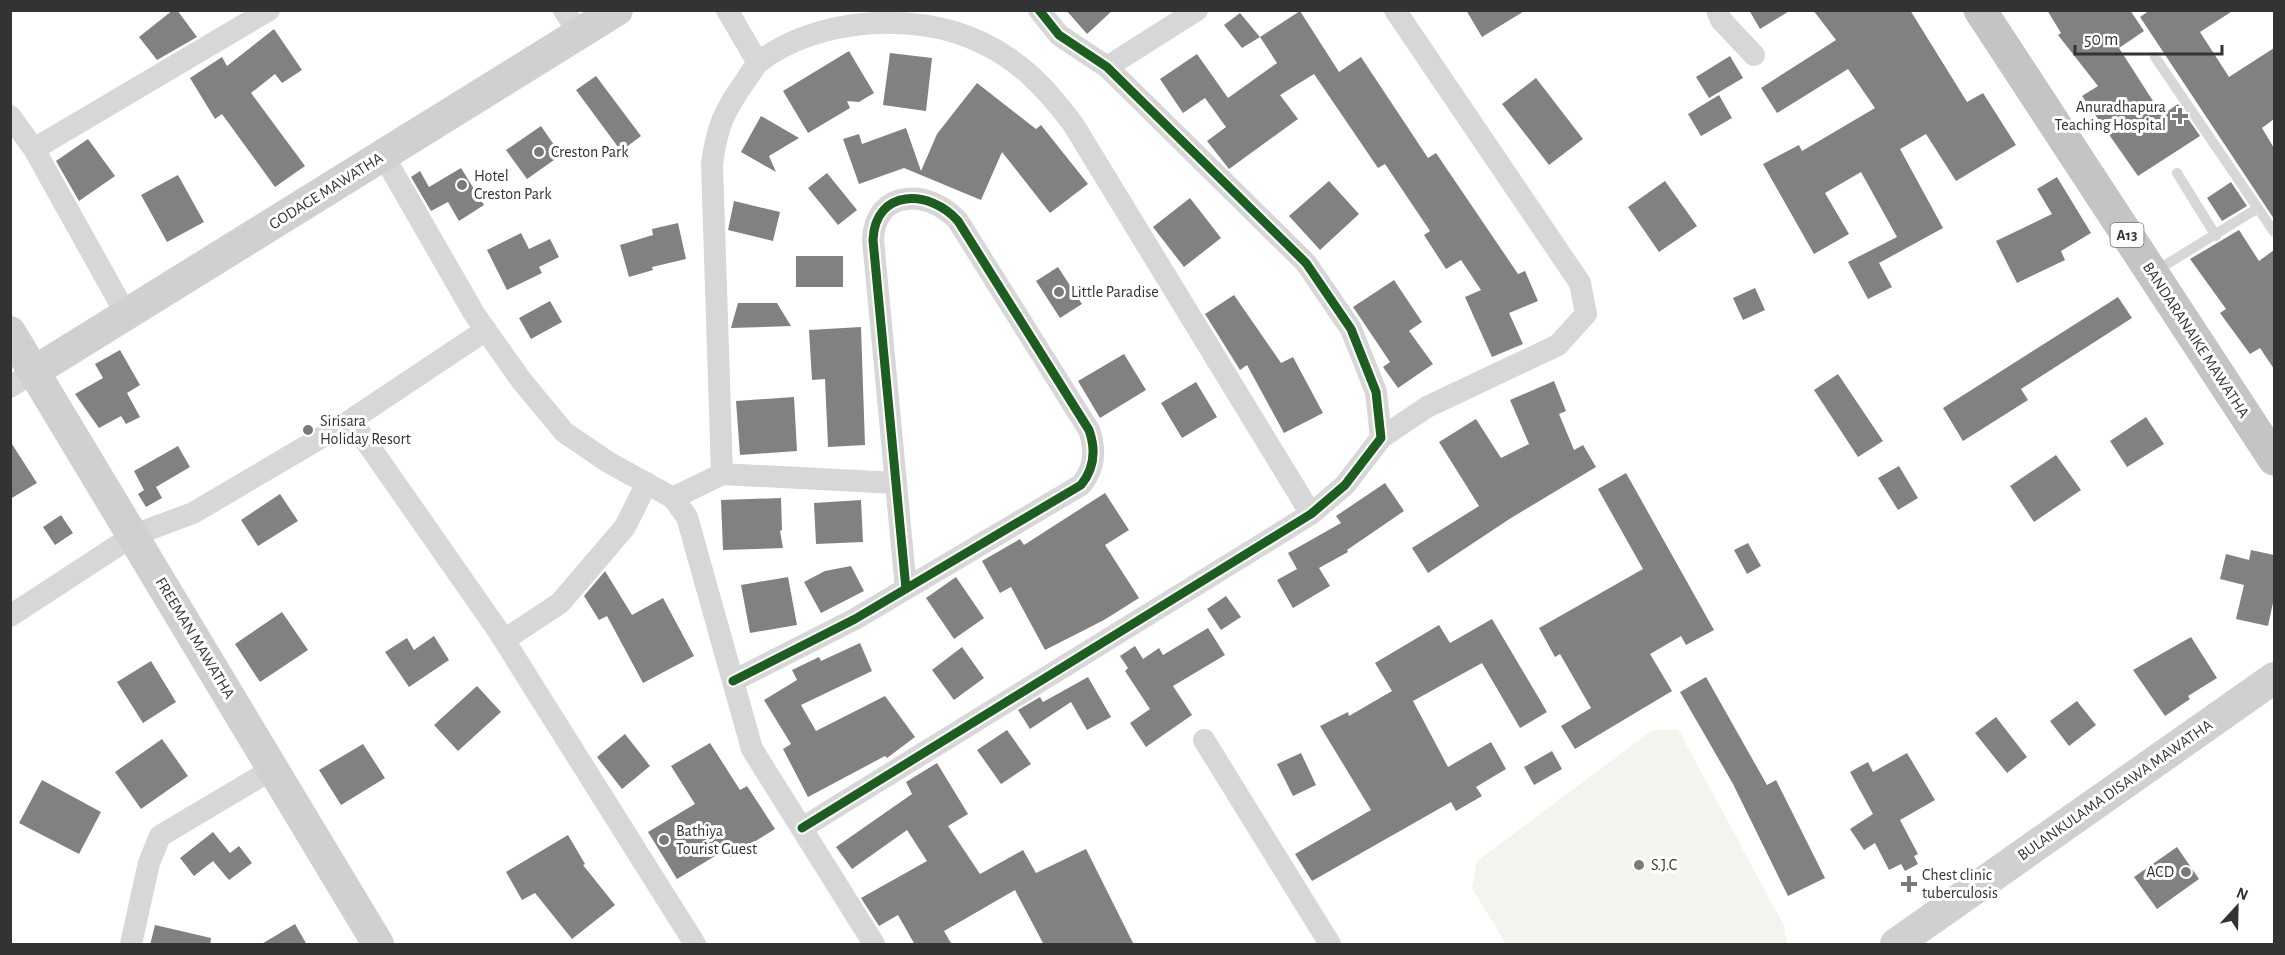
<svg xmlns="http://www.w3.org/2000/svg" width="2285" height="955" font-family="'Alegreya Sans',sans-serif">
	<rect width="100%" height="100%" fill="#fff"/>
	<!-- green -->
	<path fill="#f1f5ed" d="M 1678,729 L 1784,926 L 1787,944 L 1506,944 L 1472,888 L 1477,861 L 1653,730 Z"/>
	<!-- building -->
	<path fill="#818181" d="M 173,10 L 177,10 L 197,37 L 157,60 L 139,37 Z
		M 1066,10 L 1113,10 L 1087,34 Z
		M 1466,10 L 1526,10 L 1482,37 Z
		M 1749,10 L 1791,10 L 1760,29 Z
		M 1813,10 L 1910,10 L 1967,102 L 1983,93 L 2016,145 L 1956,181 L 1926,134 L 1900,149 L 1943,228 L 1879,263 L 1892,287 L 1868,299 L 1848,262 L 1897,237 L 1861,172 L 1825,193 L 1849,234 L 1814,254 L 1763,164 L 1799,145 L 1802,151 L 1875,108 L 1848,69 L 1777,113 L 1761,88 L 1836,40 Z
		M 2047,10 L 2130,10 L 2144,31 L 2119,48 L 2162,115 L 2178,104 L 2200,136 L 2138,176 L 2082,96 L 2098,86 L 2058,35 L 2061,33 Z
		M 2150,10 L 2234,10 L 2200,32 L 2229,77 L 2274,48 L 2274,119 L 2262,128 L 2274,148 L 2274,219 L 2140,17 Z
		M 1300,11 L 1339,72 L 1361,57 L 1428,158 L 1436,153 L 1518,274 L 1525,271 L 1538,301 L 1509,313 L 1523,344 L 1492,357 L 1465,297 L 1481,290 L 1461,260 L 1446,269 L 1424,235 L 1430,231 L 1385,164 L 1378,168 L 1314,74 L 1280,95 L 1298,119 L 1229,169 L 1207,141 L 1226,127 L 1205,98 L 1183,113 L 1160,79 L 1197,54 L 1228,98 L 1277,63 L 1260,37 Z
		M 1240,13 L 1260,37 L 1242,48 L 1224,25 Z
		M 274,29 L 302,70 L 282,83 L 275,74 L 251,93 L 305,166 L 275,187 L 222,114 L 215,119 L 190,78 L 222,57 L 227,66 Z
		M 849,51 L 874,93 L 859,102 L 847,101 L 850,108 L 808,133 L 783,91 Z
		M 890,53 L 932,58 L 926,111 L 883,105 Z
		M 1730,56 L 1743,78 L 1709,98 L 1696,77 Z
		M 596,76 L 641,136 L 621,151 L 576,90 Z
		M 1536,78 L 1583,139 L 1549,165 L 1502,104 Z
		M 977,83 L 1036,129 L 1041,125 L 1088,184 L 1050,213 L 1002,152 L 981,200 L 904,168 L 859,184 L 843,139 L 859,134 L 862,144 L 906,128 L 921,171 L 937,134 Z
		M 1719,95 L 1732,118 L 1701,136 L 1688,114 Z
		M 761,116 L 799,138 L 769,156 L 776,172 L 741,152 Z
		M 541,126 L 561,155 L 527,179 L 506,150 Z
		M 88,139 L 115,176 L 79,201 L 56,161 Z
		M 461,168 L 484,205 L 459,221 L 448,202 L 431,211 L 411,177 L 420,171 L 429,187 Z
		M 827,173 L 857,210 L 838,225 L 808,188 Z
		M 178,175 L 204,222 L 167,242 L 141,195 Z
		M 2057,177 L 2091,233 L 2061,251 L 2065,260 L 2017,283 L 1996,241 L 2052,214 L 2037,189 Z
		M 1329,181 L 1359,214 L 1320,250 L 1289,216 Z
		M 1665,181 L 1697,226 L 1659,252 L 1628,207 Z
		M 2231,182 L 2247,206 L 2222,221 L 2207,198 Z
		M 1190,198 L 1221,238 L 1184,267 L 1153,227 Z
		M 734,201 L 780,212 L 773,241 L 728,230 Z
		M 678,223 L 686,259 L 652,267 L 653,270 L 629,277 L 620,245 L 653,235 L 652,229 Z
		M 2239,230 L 2259,261 L 2274,250 L 2274,369 L 2260,348 L 2250,354 L 2220,313 L 2226,309 L 2190,259 Z
		M 521,233 L 529,249 L 550,239 L 559,257 L 539,267 L 542,273 L 507,290 L 487,250 Z
		M 796,256 L 843,256 L 843,287 L 796,287 Z
		M 1058,267 L 1082,304 L 1060,318 L 1036,281 Z
		M 1394,280 L 1422,322 L 1409,331 L 1433,364 L 1398,388 L 1383,367 L 1390,362 L 1353,307 Z
		M 1755,288 L 1765,310 L 1743,320 L 1733,298 Z
		M 1234,295 L 1281,363 L 1293,357 L 1323,413 L 1284,433 L 1247,365 L 1240,370 L 1205,314 Z
		M 2118,297 L 2132,318 L 2021,389 L 2028,400 L 1963,441 L 1943,408 Z
		M 550,301 L 562,322 L 531,339 L 519,318 Z
		M 738,303 L 777,303 L 791,326 L 731,328 Z
		M 861,327 L 865,445 L 828,447 L 825,379 L 812,380 L 809,330 Z
		M 120,350 L 140,385 L 127,393 L 140,417 L 126,424 L 121,416 L 99,428 L 75,394 L 103,378 L 95,364 Z
		M 1124,354 L 1146,390 L 1100,418 L 1078,381 Z
		M 1838,374 L 1883,441 L 1858,457 L 1814,390 Z
		M 1554,381 L 1566,411 L 1559,414 L 1574,450 L 1583,445 L 1596,467 L 1511,518 L 1428,573 L 1412,548 L 1479,506 L 1439,442 L 1476,419 L 1501,458 L 1529,444 L 1510,400 Z
		M 1196,382 L 1217,417 L 1182,438 L 1161,403 Z
		M 794,397 L 797,451 L 740,455 L 736,401 Z
		M 2146,417 L 2164,444 L 2127,467 L 2110,441 Z
		M 10,441 L 37,483 L 10,499 Z
		M 178,446 L 190,467 L 156,487 L 162,498 L 146,507 L 138,494 L 144,490 L 134,471 Z
		M 2056,455 L 2081,490 L 2034,522 L 2010,486 Z
		M 1899,466 L 1918,498 L 1898,510 L 1878,478 Z
		M 1626,473 L 1714,630 L 1686,645 L 1681,636 L 1650,654 L 1672,691 L 1575,749 L 1561,726 L 1591,708 L 1560,654 L 1555,657 L 1539,628 L 1643,569 L 1598,489 Z
		M 1385,483 L 1404,511 L 1347,550 L 1348,552 L 1319,568 L 1330,586 L 1293,608 L 1277,580 L 1297,569 L 1288,553 L 1341,523 L 1336,516 Z
		M 1105,493 L 1129,530 L 1105,545 L 1139,598 L 1104,620 L 1045,650 L 1011,587 L 1000,593 L 982,561 L 1020,539 L 1024,545 Z
		M 280,494 L 298,521 L 258,546 L 241,520 Z
		M 781,498 L 782,530 L 780,531 L 783,548 L 723,550 L 721,500 Z
		M 861,500 L 863,542 L 816,544 L 814,503 Z
		M 61,515 L 73,533 L 55,545 L 43,527 Z
		M 1748,543 L 1761,566 L 1747,574 L 1734,550 Z
		M 2251,550 L 2274,555 L 2274,598 L 2268,626 L 2236,619 L 2244,585 L 2220,579 L 2226,554 L 2249,560 Z
		M 851,566 L 864,591 L 821,613 L 804,582 L 825,571 Z
		M 605,571 L 632,615 L 663,598 L 694,656 L 643,683 L 607,616 L 599,620 L 584,596 Z
		M 788,577 L 797,625 L 750,633 L 741,585 Z
		M 956,577 L 984,618 L 954,639 L 926,598 Z
		M 1226,596 L 1241,617 L 1221,630 L 1207,609 Z
		M 282,612 L 308,650 L 260,682 L 235,644 Z
		M 1492,619 L 1547,712 L 1520,728 L 1482,663 L 1413,701 L 1448,767 L 1491,742 L 1506,769 L 1476,787 L 1482,796 L 1456,811 L 1451,802 L 1312,881 L 1295,854 L 1371,810 L 1320,726 L 1348,712 L 1349,716 L 1392,691 L 1375,663 L 1439,625 L 1450,643 Z
		M 1208,628 L 1225,655 L 1173,686 L 1192,715 L 1146,747 L 1130,723 L 1150,709 L 1125,671 L 1128,668 L 1120,656 L 1135,646 L 1143,659 L 1159,648 L 1163,655 Z
		M 434,636 L 449,660 L 409,687 L 385,652 L 407,638 L 414,650 Z
		M 2191,637 L 2217,678 L 2188,696 L 2190,699 L 2165,716 L 2133,670 Z
		M 860,643 L 872,671 L 801,705 L 816,731 L 885,696 L 915,737 L 887,758 L 885,756 L 808,797 L 783,749 L 791,744 L 764,700 L 797,680 L 792,670 L 819,657 L 821,661 Z
		M 962,647 L 984,678 L 954,700 L 932,670 Z
		M 151,661 L 176,702 L 143,723 L 117,682 Z
		M 1088,677 L 1111,717 L 1087,730 L 1071,702 L 1030,729 L 1018,710 L 1040,697 L 1043,702 Z
		M 1706,677 L 1767,785 L 1776,780 L 1825,878 L 1788,896 L 1733,784 L 1680,692 Z
		M 477,686 L 501,712 L 458,751 L 434,725 Z
		M 2077,701 L 2096,725 L 2069,746 L 2050,721 Z
		M 1996,717 L 2027,757 L 2007,773 L 1975,733 Z
		M 1007,730 L 1031,764 L 1001,784 L 977,750 Z
		M 625,734 L 650,766 L 622,789 L 597,757 Z
		M 162,739 L 188,776 L 141,809 L 115,772 Z
		M 710,743 L 740,790 L 747,786 L 775,829 L 730,857 L 725,850 L 677,879 L 648,832 L 695,804 L 671,766 Z
		M 363,744 L 385,778 L 341,805 L 319,770 Z
		M 1552,751 L 1562,769 L 1534,785 L 1524,767 Z
		M 1301,753 L 1316,785 L 1293,796 L 1277,764 Z
		M 1907,753 L 1935,800 L 1900,820 L 1918,854 L 1914,856 L 1918,864 L 1905,871 L 1901,864 L 1889,870 L 1875,843 L 1864,850 L 1850,829 L 1873,814 L 1850,772 L 1868,762 L 1873,772 Z
		M 937,763 L 968,814 L 948,826 L 980,874 L 1023,850 L 1036,873 L 1086,849 L 1134,945 L 1044,945 L 1015,890 L 944,931 L 952,945 L 915,945 L 898,915 L 879,926 L 861,898 L 927,861 L 907,830 L 852,869 L 836,847 L 912,794 L 906,782 Z
		M 42,780 L 101,812 L 79,854 L 19,823 Z
		M 213,832 L 230,853 L 239,846 L 252,863 L 229,880 L 213,861 L 194,876 L 180,858 Z
		M 568,835 L 585,864 L 583,865 L 615,905 L 572,939 L 535,893 L 522,900 L 506,872 Z
		M 2177,847 L 2199,879 L 2157,909 L 2134,877 Z
		M 295,924 L 307,945 L 260,945 Z
		M 155,925 L 211,938 L 210,945 L 150,945 Z"/>
	<g fill="none" stroke-linecap="round" stroke-linejoin="round">
		<!-- lane -->
		<path stroke="#d7d7d7" stroke-width="10" d="M 2155,57 L 2274,232
			M 2177,173 L 2216,236
			M 2154,272 L 2258,208"/>
		<!-- street -->
		<path stroke="#d7d7d7" stroke-width="22" d="M 564,10 L 579,34
			M 727,10 L 758,63
			M 1717,10 L 1721,20 L 1754,55
			M 1107,67 L 1197,10
			M 10,116 L 34,149 L 126,314
			M 34,149 L 269,10
			M 383,155 L 475,315 L 521,380 L 564,432 L 608,462 L 673,498 L 687,517 L 752,749 L 874,944
			M 10,387 L 35,371
			M 351,420 L 497,629 L 695,944
			M 1381,438 L 1427,407 L 1558,345 L 1586,314 L 1580,283 L 1395,10
			M 722,474 L 712,164 C 717,126 724,111 746,80 C 750,75 754,66 759,62 C 816,18 913,11 978,41 C 1020,60 1046,88 1073,124 L 1311,514
			M 673,498 L 722,474 L 896,483
			M 10,616 L 134,535 L 193,513 L 351,420 L 486,330
			M 504,640 L 560,603 L 625,527 L 647,483
			M 733,681 L 855,619 L 1081,485 C 1095,468 1096,450 1089,430 L 958,221 C 930,189 875,188 873,240 L 906,589
			M 1204,740 L 1330,944
			M 802,828 L 1311,514 L 1345,485 L 1381,438 L 1376,392 L 1351,329 L 1306,263 L 1107,67 L 1059,35 L 1039,10
			M 131,944 L 149,863 L 160,836 L 273,769"/>
		<!-- secondary -->
		<path stroke="#d0d0d0" stroke-width="32" d="M 10,332 L 378,944
			M 35,371 L 617,10
			M 1896,944 L 2274,678"/>
		<!-- highway -->
		<path stroke="#c4c4c4" stroke-width="33" d="M 1980,10 L 2274,459"/>
		<!-- cycleway casing -->
		<g stroke="#fff" stroke-width="13">
			<path id="cycleway" d="M 733,681 L 855,619 L 1081,485 C 1095,468 1096,450 1089,430 L 958,221 C 930,189 875,188 873,240 L 906,589
				M 802,828 L 1311,514 L 1345,485 L 1381,438 L 1376,392 L 1351,329 L 1306,263 L 1107,67 L 1059,35 L 1039,10"/>
		</g>
		<!-- cycleway -->
		<use href="#cycleway" stroke="#1b5e20" stroke-width="9"/>
	</g>
	<!-- markers -->
	<g fill="#7a7a7a" stroke="#fff" stroke-width="2">
		<path d="M2177 107h6v6h6v6h-6v6h-6v-6h-6v-6h6z"/>
		<circle cx="539" cy="152" r="6"/>
		<circle cx="462" cy="185" r="6"/>
		<circle cx="1059" cy="292" r="6"/>
		<circle cx="308" cy="430" r="6"/>
		<circle cx="664" cy="840" r="6"/>
		<circle cx="1639" cy="865" r="6"/>
		<circle cx="2186" cy="872" r="6"/>
		<path d="M1906 875h6v6h6v6h-6v6h-6v-6h-6v-6h6z"/>
	</g>
	<g text-anchor="middle" dominant-baseline="central" stroke-width="6" stroke-linejoin="round" paint-order="stroke">
		<!-- shield labels -->
		<rect fill="#fff" stroke="#707070" stroke-width="1.5" x="2110.5" y="223" width="33" height="24" rx="4.5"/>
		<g font-size="15" font-weight="bold" fill="#333">
			<text x="2127" y="235">A13</text>
		</g>
		<!-- poi labels -->
		<g font-size="16" fill="#333" stroke="#fff" text-anchor="start">
			<text x="2166" y="107" text-anchor="end">Anuradhapura<tspan x="2166" dy="18">Teaching Hospital</tspan></text>
			<text x="551" y="152">Creston Park</text>
			<text x="474" y="176">Hotel<tspan x="474" dy="18">Creston Park</tspan></text>
			<text x="1071" y="292">Little Paradise</text>
			<text x="320" y="421">Sirisara<tspan x="320" dy="18">Holiday Resort</tspan></text>
			<text x="676" y="831">Bathiya<tspan x="676" dy="18">Tourist Guest</tspan></text>
			<text x="1651" y="865">S.J.C</text>
			<text x="2174" y="872" text-anchor="end">ACD</text>
			<text x="1922" y="875">Chest clinic<tspan x="1922" dy="18">tuberculosis</tspan></text>
		</g>
		<!-- street labels -->
		<g font-size="16" fill="#333" stroke="#fff">
			<text transform="translate(326 191) rotate(-32)">GODAGE MAWATHA</text>
			<text transform="translate(2196 340) rotate(57)">BANDARANAIKE MAWATHA</text>
			<text transform="translate(195 638) rotate(59)">FREEMAN MAWATHA</text>
			<text transform="translate(2115 790) rotate(-35)">BULANKULAMA DISAWA MAWATHA</text>
		</g>
	</g>
	<!-- border -->
	<rect width="2285" height="955" fill="none" stroke="#333333" stroke-width="24"/>
	<!-- north arrow -->
	<g transform="translate(2237 907) rotate(22)" stroke="#ffffff" stroke-width="4.5" paint-order="stroke">
	<path d="M0-4.5L10 22L0 15L-10 22Z" fill="#333333"/>
	<text y="-9" font-size="16" font-weight="bold" text-anchor="middle" fill="#333333">N</text>
	</g>
	<!-- scale -->
	<path d="M2075 45v9h147v-9" fill="none" stroke="#333333" stroke-width="3"/>
	<text x="2084" y="45" font-size="18" fill="#333333" stroke="#ffffff" stroke-width="4.5" paint-order="stroke">50 m</text>
</svg>
